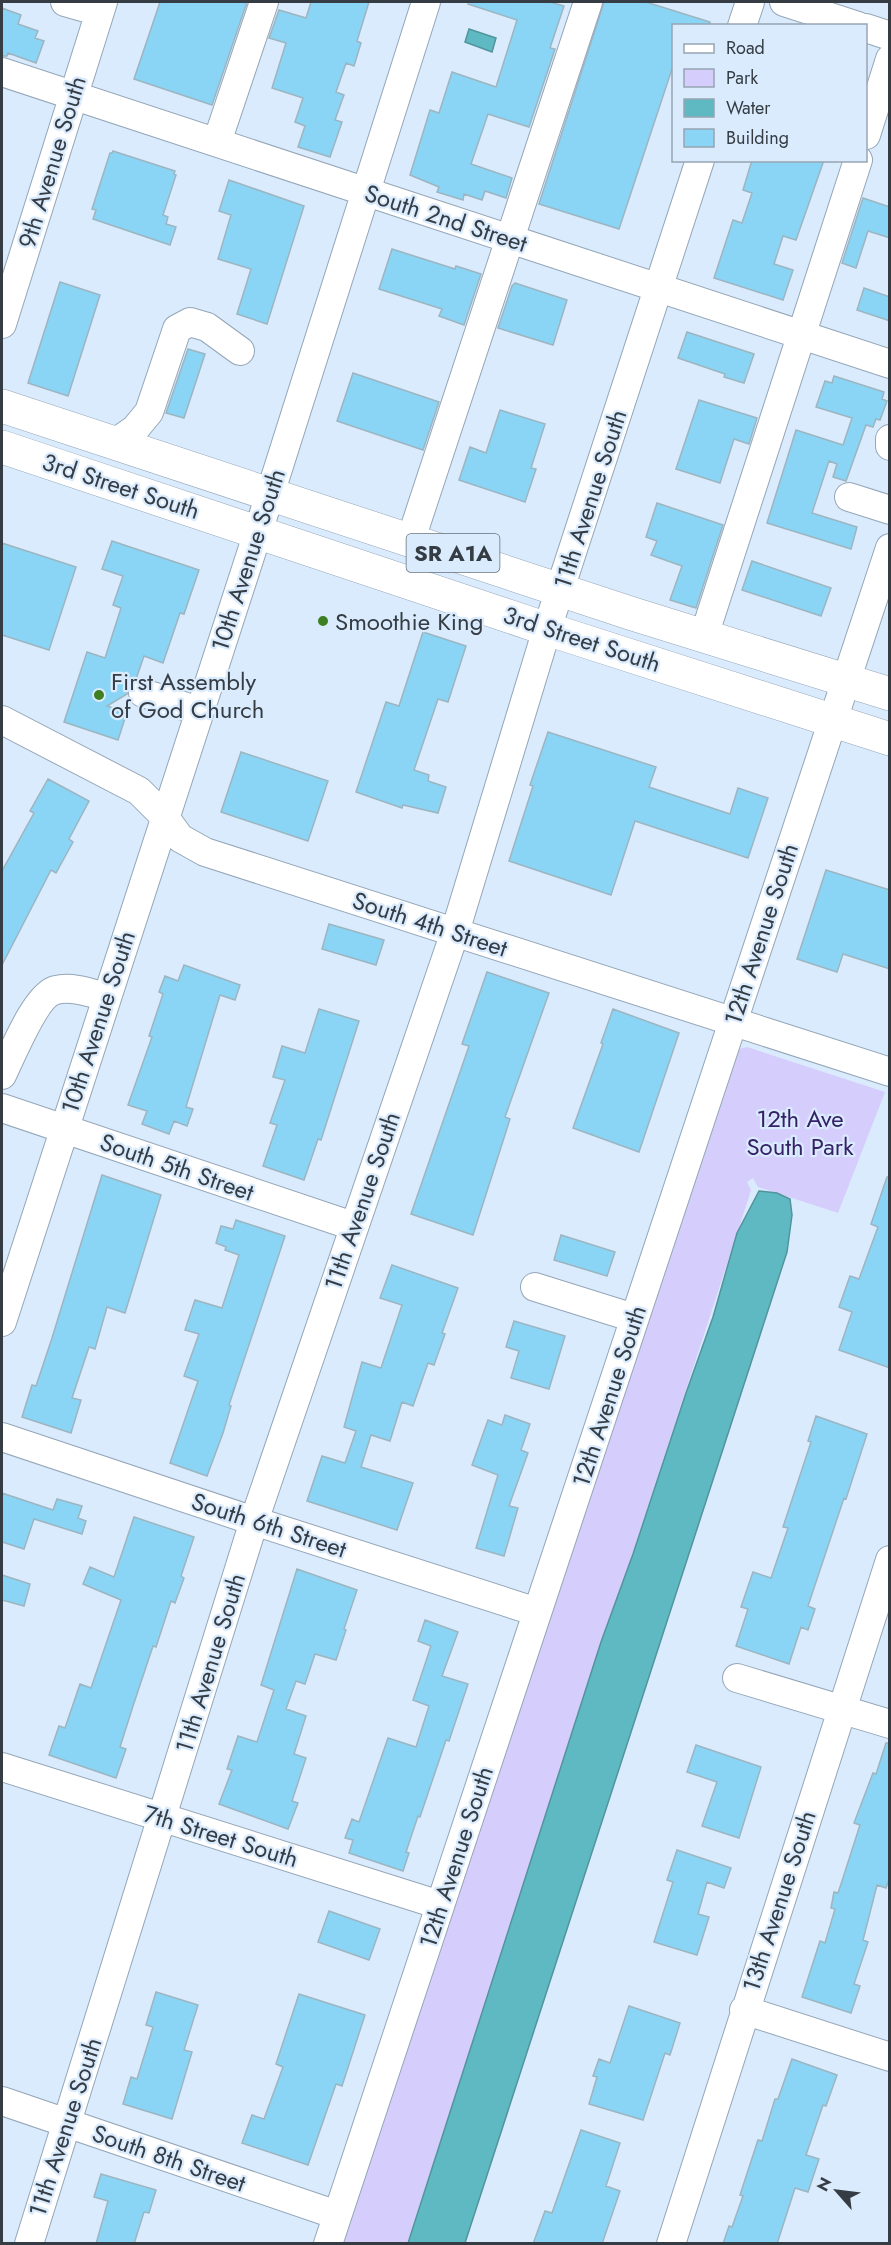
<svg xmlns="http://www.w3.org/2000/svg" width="891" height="2245" font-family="Jost,sans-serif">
	<rect width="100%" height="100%" fill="#d9ebfd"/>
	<!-- green -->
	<path fill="#d5cdfc" d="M 747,1047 L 885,1092 L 838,1213 L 758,1187 L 753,1178 L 747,1182 L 751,1190 L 745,1209 L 407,2243 L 334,2244 L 727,1052 Z"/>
	<!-- water -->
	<path fill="#5fb9c2" stroke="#52949c" stroke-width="1.5" d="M 469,29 L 496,38 L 492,52 L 465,42 Z
		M 759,1191 L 777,1193 L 790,1199 L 792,1215 L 787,1252 L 465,2243 L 408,2243 L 601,1642 L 633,1554 L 686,1393 L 713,1317 L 737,1233 Z"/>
	<!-- building -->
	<path fill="#8ad5f5" stroke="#9cb5c0" stroke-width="1.5" d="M 160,2 L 247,2 L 212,105 L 134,79 Z
		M 311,2 L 369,2 L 357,41 L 361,43 L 354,66 L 346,63 L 336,92 L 344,95 L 335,120 L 342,122 L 330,157 L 298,147 L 305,126 L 295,122 L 303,98 L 272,88 L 286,43 L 269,38 L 279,10 L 306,18 Z
		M 469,2 L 550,2 L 564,6 L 550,48 L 555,49 L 529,127 L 488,114 L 471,164 L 512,178 L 506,198 L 485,191 L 482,200 L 464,194 L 463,200 L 437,192 L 439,187 L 410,175 L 430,110 L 439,113 L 452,72 L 496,87 L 517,20 L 468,4 Z
		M 604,2 L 646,2 L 710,22 L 710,26 L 674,26 L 674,63 L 619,229 L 539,204 Z
		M 2,8 L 21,15 L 18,24 L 38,31 L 35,38 L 44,41 L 36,63 L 8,53 L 7,56 L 2,56 Z
		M 113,151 L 175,171 L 174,174 L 176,175 L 163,215 L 168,217 L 166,224 L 176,227 L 170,245 L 93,219 L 96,210 L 92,209 L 110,153 L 112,153 Z
		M 752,160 L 824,160 L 796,240 L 783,236 L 774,264 L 793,270 L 783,300 L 714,278 L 733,220 L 742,223 L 752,193 L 743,190 Z
		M 229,180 L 304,206 L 267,324 L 237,314 L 251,269 L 218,259 L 231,215 L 219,211 Z
		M 863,198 L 890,207 L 890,238 L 868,231 L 856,268 L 842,263 Z
		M 392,249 L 455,269 L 456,266 L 481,274 L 464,325 L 439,316 L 442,309 L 379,289 Z
		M 60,282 L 100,295 L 68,396 L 28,383 Z
		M 515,283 L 567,300 L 553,345 L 498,328 L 512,286 Z
		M 864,288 L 890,297 L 890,321 L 857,310 Z
		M 687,332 L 754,354 L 744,383 L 724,377 L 725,374 L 678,358 Z
		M 188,349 L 205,354 L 184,418 L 166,413 Z
		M 353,373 L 439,402 L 423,450 L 337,421 Z
		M 834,376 L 884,392 L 882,399 L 887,401 L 880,420 L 876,419 L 873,427 L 866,425 L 846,481 L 833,477 L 837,464 L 829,461 L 812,513 L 857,527 L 851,549 L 767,523 L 796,430 L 843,445 L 852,418 L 816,407 L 825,381 L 832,383 Z
		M 699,400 L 757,418 L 749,444 L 734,439 L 720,483 L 676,469 Z
		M 500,410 L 545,424 L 531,468 L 536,469 L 525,502 L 459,480 L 470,447 L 486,453 Z
		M 657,503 L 723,525 L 696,608 L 670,600 L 682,566 L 651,555 L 657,541 L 646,537 Z
		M 112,541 L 199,570 L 184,614 L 180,613 L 163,663 L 144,656 L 136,679 L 128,687 L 127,694 L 107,706 L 127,712 L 118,740 L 64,722 L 87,652 L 105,658 L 121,608 L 113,605 L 123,576 L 102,569 Z
		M 2,543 L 76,567 L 49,650 L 2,635 Z
		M 752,561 L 831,588 L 821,616 L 742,590 Z
		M 423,632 L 466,646 L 448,702 L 438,699 L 414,770 L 429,775 L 428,781 L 446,787 L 438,813 L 403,805 L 402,808 L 356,792 L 386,702 L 399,706 Z
		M 548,732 L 656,767 L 649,787 L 730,814 L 738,788 L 768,798 L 748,858 L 635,821 L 611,895 L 509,861 L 533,786 L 530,785 Z
		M 241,752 L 328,781 L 308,841 L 221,812 Z
		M 48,779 L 89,801 L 69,839 L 73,842 L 56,873 L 51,870 L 2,965 L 2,871 L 34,813 L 30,811 Z
		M 826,870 L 890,890 L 890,969 L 843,954 L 837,972 L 797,959 Z
		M 329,924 L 384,940 L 376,965 L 322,949 Z
		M 184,965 L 240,985 L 235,1000 L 220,995 L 186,1107 L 193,1109 L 187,1126 L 174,1121 L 169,1134 L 142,1124 L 147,1111 L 128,1105 L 152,1037 L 149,1036 L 163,994 L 159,992 L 165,976 L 178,981 Z
		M 487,972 L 549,993 L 505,1117 L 510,1119 L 473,1235 L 411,1214 L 469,1046 L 462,1044 Z
		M 319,1009 L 359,1021 L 321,1140 L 318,1139 L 304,1180 L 263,1166 L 277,1125 L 270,1123 L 285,1080 L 273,1077 L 282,1046 L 305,1053 Z
		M 613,1009 L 679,1033 L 639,1152 L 573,1128 L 603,1044 L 601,1043 Z
		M 102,1175 L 161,1195 L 125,1313 L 107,1307 L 95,1349 L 89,1347 L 72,1398 L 81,1400 L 71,1433 L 22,1417 L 32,1385 L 36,1386 L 52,1338 Z
		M 887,1177 L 890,1177 L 890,1368 L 839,1350 L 852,1312 L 839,1307 L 850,1276 L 859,1279 L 878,1227 L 871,1224 Z
		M 236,1220 L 285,1236 L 229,1405 L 231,1406 L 223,1433 L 207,1476 L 170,1463 L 198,1381 L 184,1376 L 199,1334 L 185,1330 L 195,1300 L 222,1308 L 239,1255 L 225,1250 L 226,1247 L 216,1243 L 221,1226 L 233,1229 Z
		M 561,1235 L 615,1252 L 607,1276 L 554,1260 Z
		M 392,1265 L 458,1288 L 442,1333 L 445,1334 L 434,1365 L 428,1363 L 413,1406 L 402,1402 L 390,1441 L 371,1435 L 361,1467 L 413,1483 L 397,1530 L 307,1501 L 322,1456 L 345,1463 L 356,1431 L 344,1427 L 362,1362 L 381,1368 L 402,1305 L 380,1298 Z
		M 514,1321 L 565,1336 L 549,1389 L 511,1378 L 519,1351 L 506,1347 Z
		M 505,1415 L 530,1424 L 521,1450 L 528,1453 L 509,1506 L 518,1508 L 504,1556 L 476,1548 L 498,1475 L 472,1465 L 488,1420 L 502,1425 Z
		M 816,1416 L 867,1434 L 846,1499 L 844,1498 L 808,1606 L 815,1609 L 808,1630 L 801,1627 L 789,1664 L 736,1646 L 748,1609 L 741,1607 L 753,1572 L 771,1578 L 788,1528 L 783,1527 L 811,1442 L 808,1441 Z
		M 2,1493 L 53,1510 L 57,1499 L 82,1506 L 78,1518 L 86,1521 L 82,1534 L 34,1519 L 24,1549 L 2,1542 Z
		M 134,1517 L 194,1537 L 181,1576 L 184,1578 L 175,1603 L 171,1601 L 156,1647 L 153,1646 L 134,1703 L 120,1747 L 126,1749 L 116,1778 L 49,1755 L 59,1726 L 65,1728 L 80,1684 L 91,1688 L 121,1600 L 83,1584 L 90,1567 L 114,1577 Z
		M 297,1569 L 357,1590 L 344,1629 L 346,1630 L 336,1660 L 315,1654 L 305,1684 L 296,1681 L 286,1709 L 306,1716 L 294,1754 L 306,1758 L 292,1801 L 298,1803 L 288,1829 L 219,1804 L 232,1770 L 227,1769 L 238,1736 L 257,1742 L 274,1690 L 261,1685 Z
		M 2,1575 L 30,1584 L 24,1606 L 2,1600 Z
		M 425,1620 L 458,1632 L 442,1676 L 468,1684 L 449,1741 L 446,1740 L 420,1817 L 418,1816 L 406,1852 L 409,1853 L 403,1871 L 349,1853 L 353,1840 L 345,1838 L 352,1819 L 359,1822 L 388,1738 L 416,1747 L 429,1706 L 413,1700 L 431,1646 L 418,1641 Z
		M 886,1743 L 890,1743 L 890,1877 L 886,1888 L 877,1885 L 863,1940 L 868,1942 L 854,1984 L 860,1986 L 851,2013 L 802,1997 L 820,1941 L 825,1943 L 835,1909 L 831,1908 L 834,1892 L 838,1893 L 841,1884 L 860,1825 L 854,1823 L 873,1773 L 876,1774 Z
		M 696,1745 L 761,1767 L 739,1838 L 702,1826 L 717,1782 L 687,1772 Z
		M 677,1850 L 731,1868 L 724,1888 L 707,1882 L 698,1914 L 709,1917 L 697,1955 L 654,1942 L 673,1882 L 667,1880 Z
		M 329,1911 L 380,1929 L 369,1960 L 318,1942 Z
		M 156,1992 L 198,2005 L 184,2050 L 192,2052 L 172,2119 L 123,2104 L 131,2077 L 137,2079 L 153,2027 L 146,2025 Z
		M 299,1994 L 365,2015 L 342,2086 L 336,2084 L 308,2165 L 242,2143 L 252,2115 L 264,2119 L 283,2067 L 276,2064 Z
		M 629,2006 L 680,2023 L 670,2055 L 665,2053 L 643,2120 L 589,2104 L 597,2077 L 593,2076 L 599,2059 L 610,2063 Z
		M 792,2059 L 837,2075 L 826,2106 L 823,2105 L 806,2155 L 819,2159 L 808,2192 L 795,2188 L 777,2244 L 723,2244 L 729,2226 L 732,2227 L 743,2196 L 740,2195 L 758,2140 L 762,2141 L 775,2099 L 778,2099 Z
		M 581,2130 L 620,2143 L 606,2186 L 620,2191 L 602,2244 L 533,2244 L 545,2211 L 552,2213 Z
		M 101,2174 L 156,2190 L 149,2213 L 144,2212 L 134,2244 L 96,2244 L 108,2201 L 94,2197 Z"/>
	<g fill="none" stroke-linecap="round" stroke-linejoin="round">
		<!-- minor casing -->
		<g stroke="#94a6b7" stroke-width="30">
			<path id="minor" d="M 65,2 L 100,12
				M 784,2 L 858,26
				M 742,26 L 750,2
				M 866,28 L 890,36
				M 2,72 L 890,364
				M 866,135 L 890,59
				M 217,142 L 264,2
				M 2,324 L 103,2
				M 890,439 L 890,446
				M 115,443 L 135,429 L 149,412 L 177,329 L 190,322 L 207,327 L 240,351
				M 849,497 L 890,510
				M 411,539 L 588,2
				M 704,636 L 858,160
				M 143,693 L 199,711
				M 2,720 L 139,791 L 164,816 L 180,838 L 205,852 L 890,1072
				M 2,1075 C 11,1057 36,994 56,990 C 72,986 91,993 106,997
				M 2,1108 L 353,1226
				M 535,1287 L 634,1318
				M 2,1322 L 258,532 L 426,2
				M 2,1437 L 254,1521 L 537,1612
				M 737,1678 L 890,1724
				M 2,1767 L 440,1905
				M 744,2010 L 890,2057
				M 2,2101 L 337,2215
				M 29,2244 L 254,1521 L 455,932 L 547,629 L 700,160
				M 328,2244 L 890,548
				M 671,2244 L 890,1560"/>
		</g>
		<!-- major casing -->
		<g stroke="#94a6b7" stroke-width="34">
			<path id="major" d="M 2,406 L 633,614 L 890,694
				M 2,447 L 547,629 L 890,739"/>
		</g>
		<!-- minor -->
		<use href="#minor" stroke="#fff" stroke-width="28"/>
		<!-- major -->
		<use href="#major" stroke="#fff" stroke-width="33"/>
	</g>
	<!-- markers -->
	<g fill="#3d7f21" stroke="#d9ebfd" stroke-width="2">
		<circle cx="323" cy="621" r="6"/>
		<circle cx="99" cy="695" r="6"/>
	</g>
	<g text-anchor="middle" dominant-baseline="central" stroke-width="4.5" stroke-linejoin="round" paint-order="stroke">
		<!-- shield labels -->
		<rect fill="#d9ebfd" stroke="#66707b" stroke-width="1.5" x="406.5" y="534" width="93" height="38" rx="4.5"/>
		<g font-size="22" font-weight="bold" fill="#353c43">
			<text x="453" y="553">SR A1A</text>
		</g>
		<!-- street labels -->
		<g font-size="24" fill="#353c43" stroke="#d9ebfd">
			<text transform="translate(52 162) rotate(-73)">9th Avenue South</text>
			<text transform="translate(446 218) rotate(18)">South 2nd Street</text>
			<text transform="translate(121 486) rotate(18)">3rd Street South</text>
			<text transform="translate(590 499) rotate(-72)">11th Avenue South</text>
			<text transform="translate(248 560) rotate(-72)">10th Avenue South</text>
			<text transform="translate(582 639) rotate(18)">3rd Street South</text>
			<text transform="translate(430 924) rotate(18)">South 4th Street</text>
			<text transform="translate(761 934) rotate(-72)">12th Avenue South</text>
			<text transform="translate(98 1022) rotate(-72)">10th Avenue South</text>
			<text transform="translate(177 1167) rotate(19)">South 5th Street</text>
			<text transform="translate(362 1201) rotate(-71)">11th Avenue South</text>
			<text transform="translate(609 1396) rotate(-72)">12th Avenue South</text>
			<text transform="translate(269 1525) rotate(18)">South 6th Street</text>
			<text transform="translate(210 1663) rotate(-73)">11th Avenue South</text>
			<text transform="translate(221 1836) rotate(17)">7th Street South</text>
			<text transform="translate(456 1857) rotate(-72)">12th Avenue South</text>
			<text transform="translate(779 1901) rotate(-72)">13th Avenue South</text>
			<text transform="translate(65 2127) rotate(-72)">11th Avenue South</text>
			<text transform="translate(169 2158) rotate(19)">South 8th Street</text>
		</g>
		<!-- poi labels -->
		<g font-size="24" fill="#353c43" stroke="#d9ebfd" text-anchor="start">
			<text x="335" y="621">Smoothie King</text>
			<text x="111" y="681">First Assembly<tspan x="111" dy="28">of God Church</tspan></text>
		</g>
		<!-- park labels -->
		<g font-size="24" fill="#362066" stroke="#d9ebfd">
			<text x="800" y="1118">12th Ave<tspan x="800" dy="28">South Park</tspan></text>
		</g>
	</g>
	<!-- border -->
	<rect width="891" height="2245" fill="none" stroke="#353c43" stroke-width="6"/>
	<!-- legend -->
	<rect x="672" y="24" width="195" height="138" fill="#d9ebfd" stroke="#97a5b3" stroke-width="1.5"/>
	<rect x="684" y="44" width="30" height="9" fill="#ffffff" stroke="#97a5b3" stroke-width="1.5"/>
	<text x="726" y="54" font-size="18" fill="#353c43">Road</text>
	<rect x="684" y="69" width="30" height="18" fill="#d5cdfc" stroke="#97a5b3" stroke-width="1.5"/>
	<text x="726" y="84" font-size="18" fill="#353c43">Park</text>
	<rect x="684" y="99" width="30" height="18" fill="#5fb9c2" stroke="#97a5b3" stroke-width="1.5"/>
	<text x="726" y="114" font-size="18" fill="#353c43">Water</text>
	<rect x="684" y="129" width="30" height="18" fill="#8ad5f5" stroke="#97a5b3" stroke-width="1.5"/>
	<text x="726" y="144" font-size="18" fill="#353c43">Building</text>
	<!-- north arrow -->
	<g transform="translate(837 2191) rotate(298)" stroke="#d9ebfd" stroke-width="4.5" paint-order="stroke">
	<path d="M0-4.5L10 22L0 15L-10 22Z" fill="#353c43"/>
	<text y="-9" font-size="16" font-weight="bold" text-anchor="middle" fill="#353c43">N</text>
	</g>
</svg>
